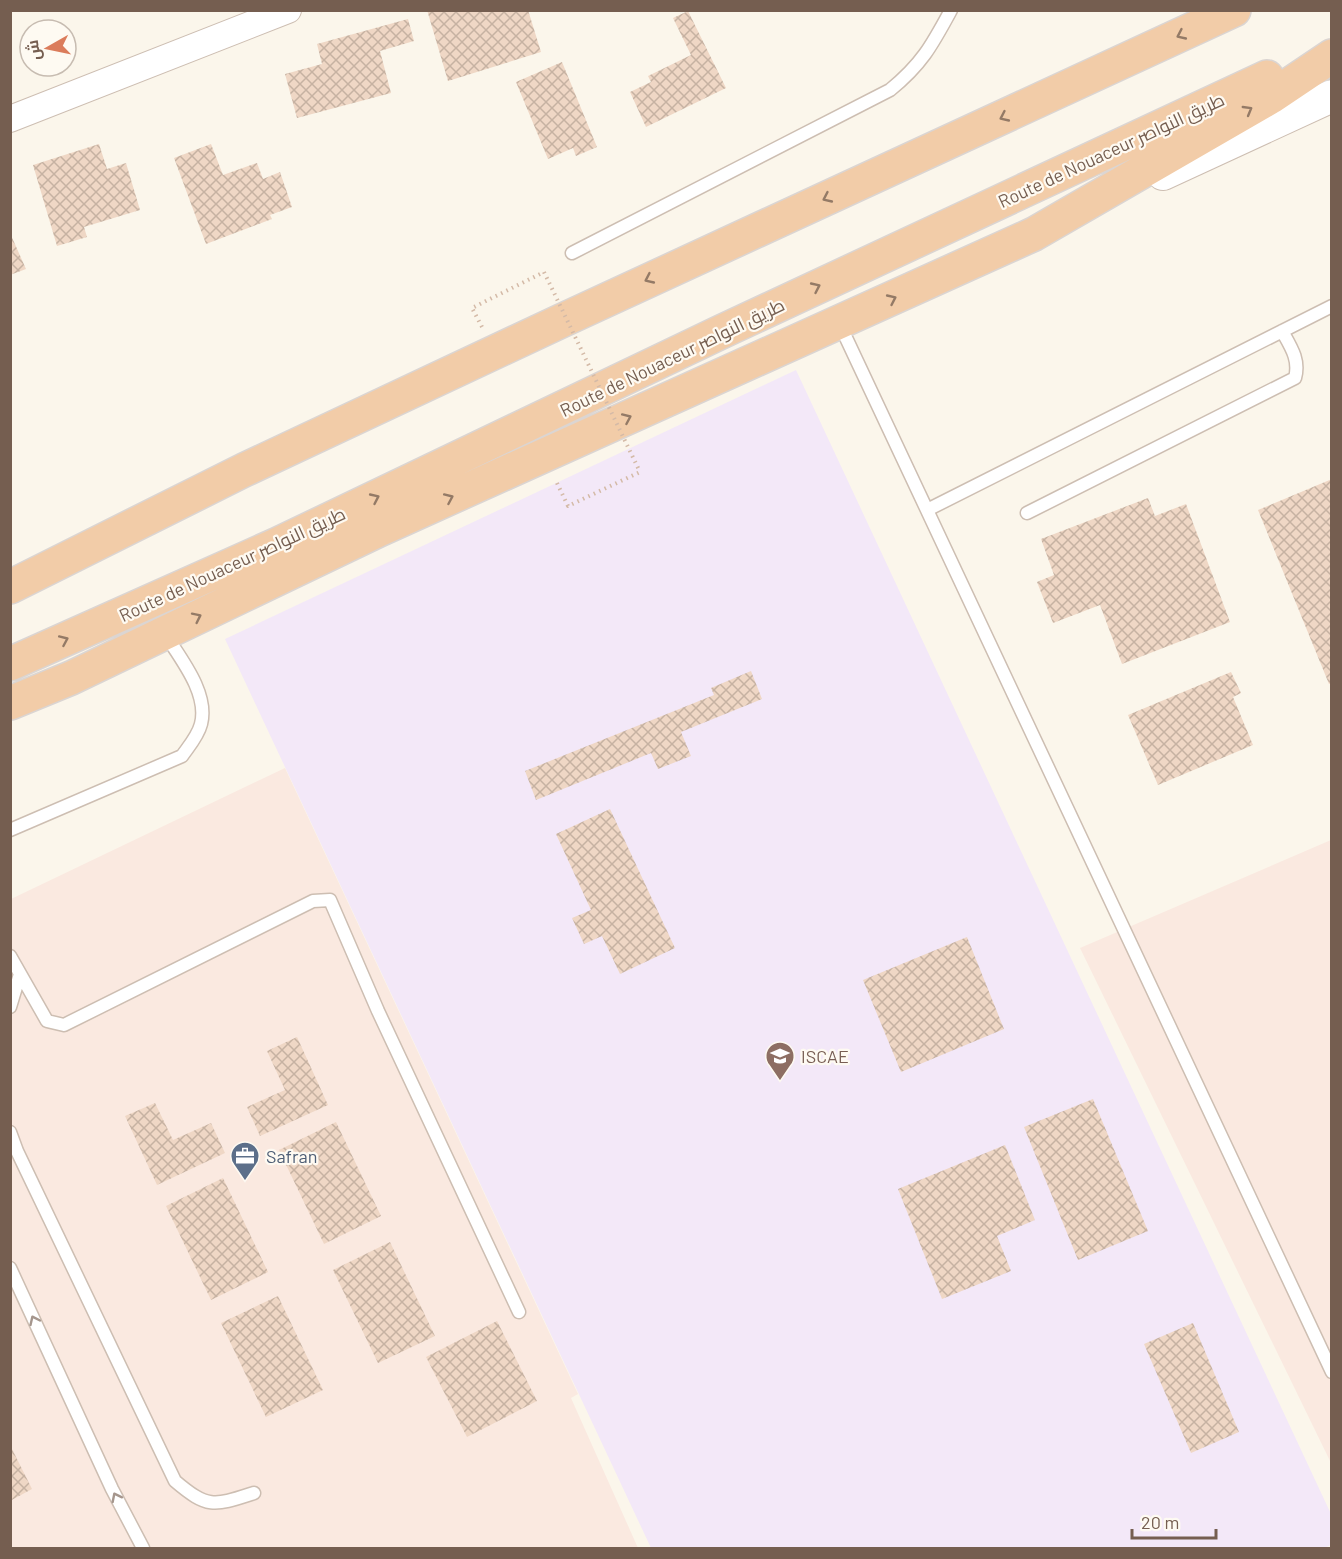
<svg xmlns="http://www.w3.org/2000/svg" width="1342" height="1559" font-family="Barlow,Cairo,sans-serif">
	<defs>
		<pattern id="building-cross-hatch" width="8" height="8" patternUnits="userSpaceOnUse" patternTransform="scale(1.5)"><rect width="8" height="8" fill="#efd7c5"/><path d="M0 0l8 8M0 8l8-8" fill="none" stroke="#c6b2a2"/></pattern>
	</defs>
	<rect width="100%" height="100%" fill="#fbf6eb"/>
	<!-- commercial -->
	<path fill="#fae9e0" d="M 285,768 L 578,1394 L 571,1398 L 638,1548 L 11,1548 L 11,899 Z
		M 1331,840 L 1331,1463 L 1080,948 Z"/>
	<!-- education -->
	<path fill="#f3e8f8" d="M 796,370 L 1331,1514 L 1331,1545 L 1324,1548 L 651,1548 L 225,639 Z"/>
	<!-- building -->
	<path fill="url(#building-cross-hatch)" d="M 427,10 L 528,10 L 541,52 L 448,81 Z
		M 688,11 L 726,88 L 646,127 L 630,92 L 651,82 L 648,76 L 691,55 L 673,18 Z
		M 408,19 L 414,41 L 380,51 L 391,93 L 297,118 L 285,74 L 322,64 L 317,44 Z
		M 562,62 L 597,147 L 576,156 L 573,148 L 548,159 L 516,82 Z
		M 99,144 L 107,169 L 126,163 L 140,210 L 84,227 L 87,237 L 57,246 L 33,165 Z
		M 211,144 L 223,175 L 257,163 L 263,179 L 280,172 L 292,207 L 270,215 L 272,219 L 206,244 L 174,158 Z
		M 10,233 L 26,269 L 10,275 Z
		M 1332,479 L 1332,683 L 1329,684 L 1258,510 Z
		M 1148,498 L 1155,516 L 1186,504 L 1230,622 L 1122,664 L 1100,605 L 1053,623 L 1037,582 L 1054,575 L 1041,539 Z
		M 751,671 L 762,699 L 681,732 L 691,756 L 658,769 L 651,753 L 536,800 L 525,771 L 714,695 L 711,688 Z
		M 1231,672 L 1241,693 L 1233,697 L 1253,745 L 1158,785 L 1128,715 Z
		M 610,809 L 675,948 L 620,974 L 602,936 L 584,944 L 572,918 L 591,910 L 556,834 Z
		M 967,937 L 1004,1029 L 901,1072 L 863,980 Z
		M 297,1037 L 328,1105 L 260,1136 L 247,1107 L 285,1090 L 267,1051 Z
		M 1093,1099 L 1148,1231 L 1078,1260 L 1024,1127 Z
		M 155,1103 L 173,1140 L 211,1123 L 225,1153 L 157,1185 L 125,1116 Z
		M 336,1122 L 381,1216 L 324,1244 L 279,1150 Z
		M 1005,1145 L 1035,1220 L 997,1236 L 1011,1271 L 942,1299 L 898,1189 Z
		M 223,1178 L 268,1272 L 211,1300 L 166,1206 Z
		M 390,1242 L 435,1336 L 378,1363 L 333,1270 Z
		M 278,1296 L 323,1390 L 266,1417 L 221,1323 Z
		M 497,1321 L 537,1401 L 467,1437 L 426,1357 Z
		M 1193,1323 L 1239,1432 L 1191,1453 L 1144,1344 Z
		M 10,1445 L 32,1489 L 10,1501 Z"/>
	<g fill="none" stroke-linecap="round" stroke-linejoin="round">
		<!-- service casing -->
		<g stroke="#cdbeb2" stroke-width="15">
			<path id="service" d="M 572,253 L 890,90 C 922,64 932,45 951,10
				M 840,325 L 1332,1372
				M 927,510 L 1332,306
				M 1027,513 L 1295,378 C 1300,360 1291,347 1282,331
				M 10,830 L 182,756 C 189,746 198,736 201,724 C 209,693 180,658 165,634
				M 10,956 L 47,1021 L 64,1025 L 313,901 L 330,900 L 378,1011 L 519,1312
				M 10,1007 L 20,974
				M 10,1132 L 17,1151 L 175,1481 C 208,1509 214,1506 254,1493
				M 10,1268 L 112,1489 L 143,1548"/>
		</g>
		<!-- minor casing -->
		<g stroke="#cdbeb2" stroke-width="28">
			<path id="minor" d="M 10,119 L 288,10"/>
		</g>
		<!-- tertiary casing -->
		<g stroke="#cdbeb2" stroke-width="34">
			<path id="tertiary" d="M 1163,174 L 1332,96"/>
		</g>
		<!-- trunk casing -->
		<g stroke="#dbd5d2" stroke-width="36">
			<path id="trunk" d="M 10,587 L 244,470 L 561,321 L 1234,10
				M 10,664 L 276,545 L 721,332 L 1267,77
				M 10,703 L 71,678 L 381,529 L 1034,234 L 1271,97 L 1332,56"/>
		</g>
		<!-- path -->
		<path stroke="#d4baa7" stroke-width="4" stroke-dasharray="1.5 4.5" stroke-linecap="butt" d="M 482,327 L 472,308 L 544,272
			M 557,483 L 568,506 L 640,472"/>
		<!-- service -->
		<use href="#service" stroke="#fff" stroke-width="12"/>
		<!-- minor -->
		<use href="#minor" stroke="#fff" stroke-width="26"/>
		<!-- tertiary -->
		<use href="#tertiary" stroke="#fff" stroke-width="32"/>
		<!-- trunk -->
		<use href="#trunk" stroke="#f2cca8" stroke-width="33"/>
		<!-- path-bridge -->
		<path stroke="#d4baa7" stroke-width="4" stroke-dasharray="1.5 4.5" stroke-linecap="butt" d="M 544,272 L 640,472"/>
	</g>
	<!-- one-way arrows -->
	<defs><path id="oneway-chevron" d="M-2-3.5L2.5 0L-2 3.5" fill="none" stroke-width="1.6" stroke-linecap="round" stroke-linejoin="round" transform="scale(1.5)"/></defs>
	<g stroke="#947a66">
		<use href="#oneway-chevron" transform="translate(1181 35) rotate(155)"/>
		<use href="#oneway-chevron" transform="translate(1248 110) rotate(-30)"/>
		<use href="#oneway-chevron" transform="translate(1004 117) rotate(155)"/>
		<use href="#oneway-chevron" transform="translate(827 198) rotate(155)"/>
		<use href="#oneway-chevron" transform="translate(649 279) rotate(155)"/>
		<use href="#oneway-chevron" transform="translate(816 287) rotate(-25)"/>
		<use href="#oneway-chevron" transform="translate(892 299) rotate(-25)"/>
		<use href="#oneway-chevron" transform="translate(627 418) rotate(-24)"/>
		<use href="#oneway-chevron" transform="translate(375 498) rotate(-25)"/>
		<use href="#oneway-chevron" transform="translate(449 498) rotate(-24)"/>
		<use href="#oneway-chevron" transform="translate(197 617) rotate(-26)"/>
		<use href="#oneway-chevron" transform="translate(64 640) rotate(-24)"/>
	</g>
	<g stroke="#a5968d">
		<use href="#oneway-chevron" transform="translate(34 1320) rotate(-115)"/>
		<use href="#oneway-chevron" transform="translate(116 1497) rotate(-117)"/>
	</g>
	<!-- icons -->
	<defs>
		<g id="university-pin" transform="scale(1.5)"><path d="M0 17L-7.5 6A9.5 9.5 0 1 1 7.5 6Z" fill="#8d6e63" stroke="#fefaf2"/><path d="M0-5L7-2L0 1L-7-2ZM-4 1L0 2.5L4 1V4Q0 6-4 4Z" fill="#fff"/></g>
		<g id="office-pin" transform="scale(1.5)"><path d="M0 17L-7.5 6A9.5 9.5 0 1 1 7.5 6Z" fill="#5c6f8a" stroke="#fefaf2"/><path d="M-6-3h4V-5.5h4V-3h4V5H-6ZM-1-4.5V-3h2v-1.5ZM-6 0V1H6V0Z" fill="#fff"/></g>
	</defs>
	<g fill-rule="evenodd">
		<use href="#university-pin" x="780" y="1056"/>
		<use href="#office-pin" x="245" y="1156"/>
	</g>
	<g text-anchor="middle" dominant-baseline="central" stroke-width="4.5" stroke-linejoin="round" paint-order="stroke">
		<!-- street labels -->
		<g font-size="18" fill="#755e50" stroke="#fefaf2">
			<text transform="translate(1111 150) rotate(-25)">Route de Nouaceur طريق النواصر</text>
			<text transform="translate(672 357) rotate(-26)">Route de Nouaceur طريق النواصر</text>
			<text transform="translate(232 564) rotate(-25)">Route de Nouaceur طريق النواصر</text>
		</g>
		<!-- education labels -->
		<g font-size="18" fill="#785e54" stroke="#fefaf2" text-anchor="start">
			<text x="801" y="1056">ISCAE</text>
		</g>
		<!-- service labels -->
		<g font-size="18" fill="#4e5e75" stroke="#fefaf2" text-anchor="start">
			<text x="266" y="1156">Safran</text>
		</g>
	</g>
	<!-- border -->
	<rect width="1342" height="1559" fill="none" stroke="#755e50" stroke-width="24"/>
	<!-- north arrow -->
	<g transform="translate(48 48) rotate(261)"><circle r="28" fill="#fefaf2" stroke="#c7bcb1" stroke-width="1.5"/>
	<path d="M0-4.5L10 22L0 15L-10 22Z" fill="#db7c5b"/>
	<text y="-9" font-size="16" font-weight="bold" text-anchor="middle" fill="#755e50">ش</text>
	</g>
	<!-- scale -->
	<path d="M1132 1529v9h84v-9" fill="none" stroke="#755e50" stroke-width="3"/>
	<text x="1141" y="1529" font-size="18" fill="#755e50" stroke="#fefaf2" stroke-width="4.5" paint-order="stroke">20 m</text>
</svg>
